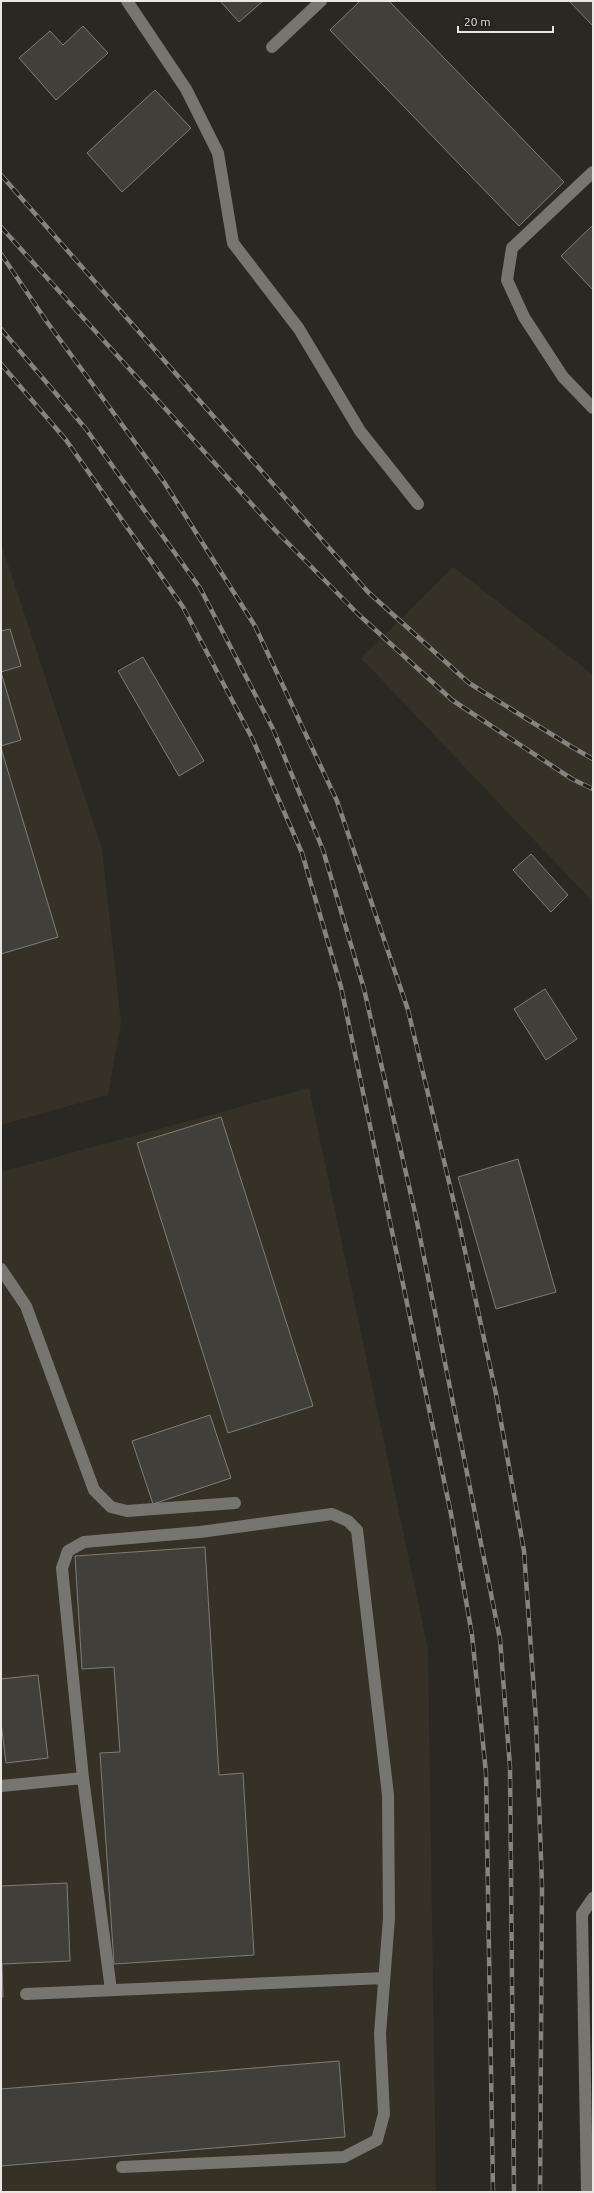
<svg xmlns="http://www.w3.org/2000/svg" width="594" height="2193" font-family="Ubuntu,sans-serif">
	<rect width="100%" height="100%" fill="#2a2823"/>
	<!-- built -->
	<path fill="#363127" d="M 1,543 L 102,849 L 121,1023 L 108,1095 L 1,1125 Z
		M 453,567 L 593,675 L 593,902 L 361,658 Z
		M 309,1088 L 428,1649 L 436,2192 L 1,2192 L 1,1172 Z"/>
	<!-- building -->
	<path fill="#413f3a" stroke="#7f7d78" d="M 220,1 L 263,1 L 239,22 Z
		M 360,1 L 389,1 L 564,182 L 519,226 L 330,30 Z
		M 569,1 L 593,1 L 593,26 Z
		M 83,26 L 108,53 L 56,100 L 19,58 L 50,31 L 63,45 Z
		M 155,90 L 191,128 L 122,192 L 87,153 Z
		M 593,225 L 593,290 L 561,256 Z
		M 10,629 L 21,666 L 1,672 L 1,631 Z
		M 143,657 L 204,761 L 179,776 L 118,671 Z
		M 1,672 L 21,740 L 1,746 Z
		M 1,748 L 58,937 L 1,954 Z
		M 531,854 L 568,895 L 551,912 L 513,870 Z
		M 545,989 L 577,1039 L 546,1060 L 514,1009 Z
		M 221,1117 L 313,1406 L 228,1433 L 137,1143 Z
		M 518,1159 L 556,1292 L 496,1309 L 458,1177 Z
		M 210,1415 L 231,1478 L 153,1504 L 132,1441 Z
		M 205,1547 L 219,1775 L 243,1773 L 254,1955 L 114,1964 L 100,1753 L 120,1752 L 114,1667 L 82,1669 L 75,1556 Z
		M 38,1675 L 48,1758 L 6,1763 L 1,1722 L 1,1679 Z
		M 67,1883 L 70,1961 L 2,1964 L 3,1997 L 1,1997 L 1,1886 Z
		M 339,2061 L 345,2137 L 1,2166 L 1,2089 Z"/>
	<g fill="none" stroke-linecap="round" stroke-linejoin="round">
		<!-- service -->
		<path stroke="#777570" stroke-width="12" d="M 127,1 L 186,89 L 218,153 L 233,243 L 299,329 L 360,431 L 418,504
			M 272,47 L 321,1
			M 593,172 L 512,248 L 507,280 L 524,317 L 563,377 L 593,408
			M 1,1269 L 26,1306 L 94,1490 L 111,1507 L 127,1511 L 235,1503
			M 83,1778 L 111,1990
			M 1,1786 L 83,1778 L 62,1568 L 68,1551 L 84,1542 L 200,1532 L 332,1514 L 348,1521 L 357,1530 L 388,1795 L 389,1918 L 380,2034 L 384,2114 L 377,2140 L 344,2157 L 122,2167
			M 26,1994 L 384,1978
			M 587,2192 L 582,1914 L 593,1898"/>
		<!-- rail casing -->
		<g stroke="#868480" stroke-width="4.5">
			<path id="rail" d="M 1,175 L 368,592 L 469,683 L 572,747 L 593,759
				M 1,227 L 276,531 L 358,614 L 452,700 L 572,779 L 593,789
				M 1,254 L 47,322 L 164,482 L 255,626 L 337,801 L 408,1010 L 460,1228 L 496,1394 L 524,1551 L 536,1720 L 542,1886 L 540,2192
				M 1,329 L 86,429 L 200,588 L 273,729 L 323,850 L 364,989 L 416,1217 L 500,1639 L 510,1767 L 514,2192
				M 1,364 L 66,440 L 183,607 L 252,738 L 302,853 L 341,987 L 451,1514 L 472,1635 L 486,1773 L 493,2192"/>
		</g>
		<!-- rail -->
		<use href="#rail" stroke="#201e1a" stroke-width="3" stroke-dasharray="9" stroke-linecap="butt"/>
	</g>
	<!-- border -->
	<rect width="594" height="2193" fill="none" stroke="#e8e7e4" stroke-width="4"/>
	<!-- scale -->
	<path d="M458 26v6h95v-6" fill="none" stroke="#e8e7e4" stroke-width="2"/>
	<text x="464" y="26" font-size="12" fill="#e8e7e4" stroke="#201e1a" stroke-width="3" paint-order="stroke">20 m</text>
</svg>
